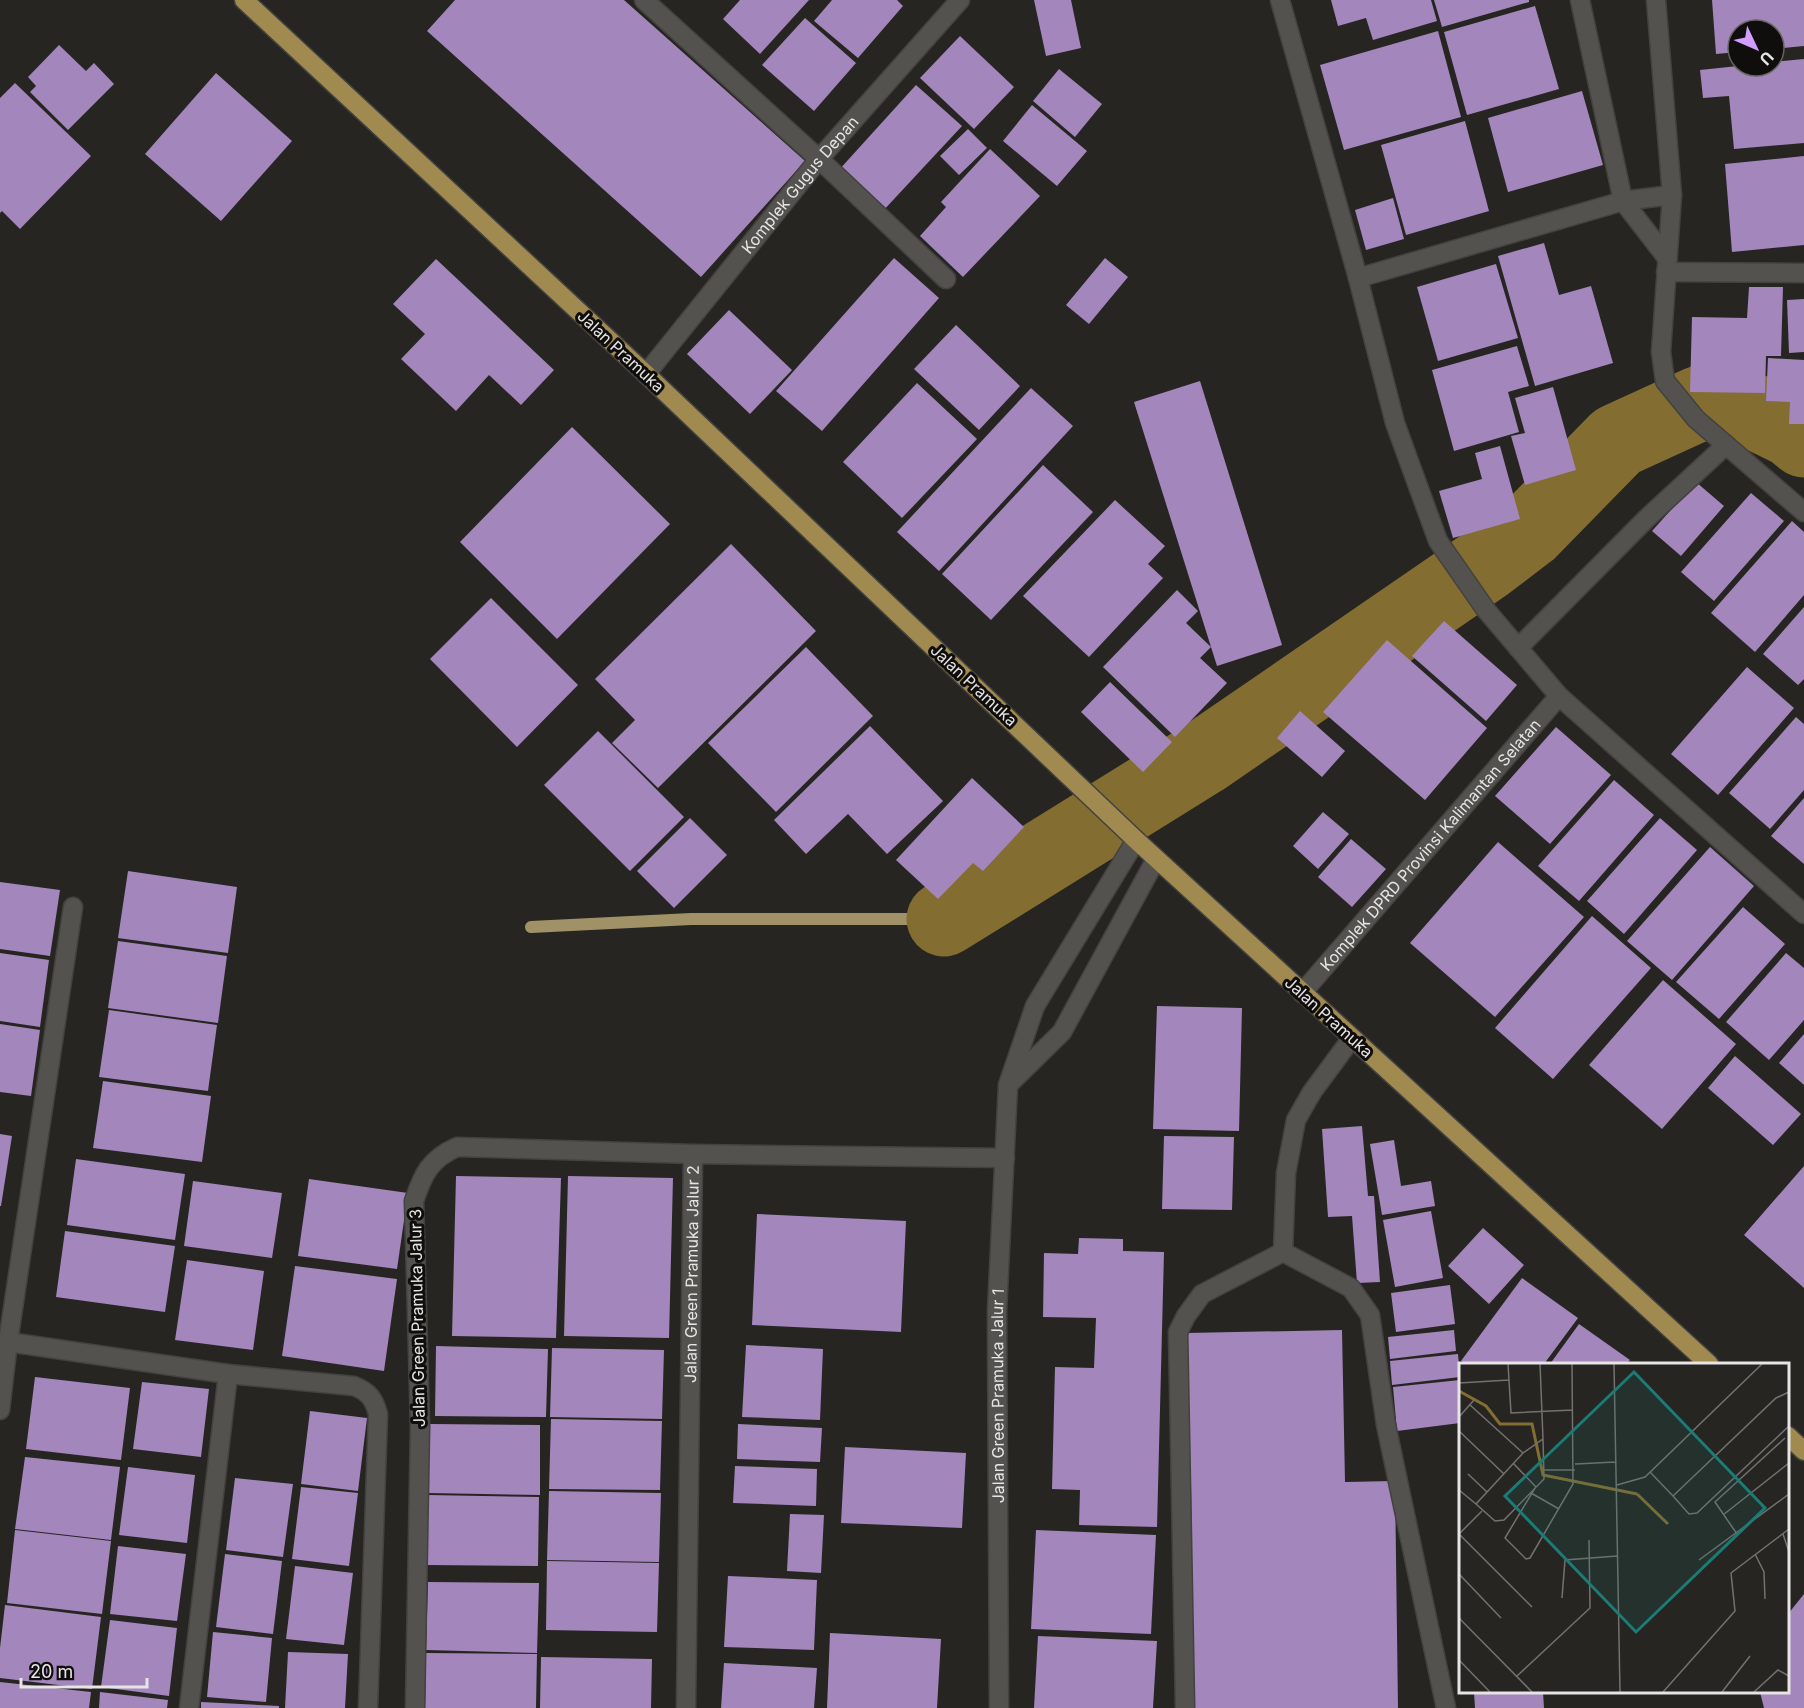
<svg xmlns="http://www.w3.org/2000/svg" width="1804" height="1708" font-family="Inter,sans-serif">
	<rect width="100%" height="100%" fill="#262522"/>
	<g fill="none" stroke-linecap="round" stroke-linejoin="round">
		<!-- stream -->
		<path stroke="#a19166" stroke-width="12" d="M 531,927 L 691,919 L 944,919"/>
		<!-- river -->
		<path stroke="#836d31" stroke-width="75" d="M 944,919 L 1203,758 L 1487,563 L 1529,531 L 1617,441 L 1700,403 L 1753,411 L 1792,430 L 1804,440"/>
	</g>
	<!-- building -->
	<path fill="#a386bc" d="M 455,0 L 624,0 L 805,161 L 701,277 L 427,31 Z
		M 740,0 L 809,0 L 760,54 L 723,19 Z
		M 832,0 L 897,0 L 903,6 L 858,58 L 814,21 Z
		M 1034,0 L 1071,0 L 1081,48 L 1046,56 Z
		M 1331,0 L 1431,0 L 1437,21 L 1373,40 L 1366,18 L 1338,26 Z
		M 1434,0 L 1529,0 L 1529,2 L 1442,27 Z
		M 1712,0 L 1804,0 L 1804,46 L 1774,49 L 1774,30 L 1738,30 L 1738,52 L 1716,54 Z
		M 1535,6 L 1559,89 L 1467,115 L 1444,32 Z
		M 805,18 L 856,63 L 814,111 L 762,65 Z
		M 1438,31 L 1461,117 L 1344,150 L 1320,65 Z
		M 960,36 L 1014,87 L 974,129 L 920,78 Z
		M 59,45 L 86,71 L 94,63 L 114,84 L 68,130 L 30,92 L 36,86 L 28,77 Z
		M 1804,59 L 1804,143 L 1734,149 L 1729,96 L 1703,98 L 1700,70 L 1738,66 L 1774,66 L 1774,62 Z
		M 1059,69 L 1102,104 L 1075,137 L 1033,101 Z
		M 216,73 L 292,141 L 221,221 L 145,154 Z
		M 15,83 L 91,156 L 20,229 L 2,211 L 0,213 L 0,98 Z
		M 916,85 L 962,126 L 882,212 L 838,171 Z
		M 1582,91 L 1603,165 L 1508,192 L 1488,118 Z
		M 1032,105 L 1087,151 L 1057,186 L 1003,141 Z
		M 1465,121 L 1489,211 L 1406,235 L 1381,145 Z
		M 968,129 L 987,148 L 959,175 L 940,156 Z
		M 990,149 L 1040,196 L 963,277 L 920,236 L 946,207 L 941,202 Z
		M 1804,156 L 1804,245 L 1732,252 L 1725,164 Z
		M 1393,198 L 1404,239 L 1366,250 L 1355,210 Z
		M 1544,243 L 1559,295 L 1591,286 L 1613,363 L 1535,386 L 1498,256 Z
		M 894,258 L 939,298 L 822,431 L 776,391 Z
		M 1105,258 L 1128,277 L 1089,324 L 1066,305 Z
		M 436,259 L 554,370 L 521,405 L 489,375 L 456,411 L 401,359 L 425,334 L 393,304 Z
		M 1496,264 L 1518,338 L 1438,361 L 1417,287 Z
		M 1749,287 L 1783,287 L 1781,356 L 1766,356 L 1765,393 L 1690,392 L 1692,317 L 1747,318 Z
		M 1804,299 L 1804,352 L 1789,353 L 1787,300 Z
		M 729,310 L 792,370 L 750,414 L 687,354 Z
		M 956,325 L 1020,386 L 979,430 L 914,369 Z
		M 1517,346 L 1529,386 L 1508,392 L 1519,432 L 1454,451 L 1432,370 Z
		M 1768,358 L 1804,360 L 1804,424 L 1789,424 L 1790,402 L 1766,401 Z
		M 1200,381 L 1282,645 L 1217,666 L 1211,647 L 1200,658 L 1227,683 L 1175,737 L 1103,667 L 1177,590 L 1198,611 L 1186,623 L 1211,647 L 1134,402 Z
		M 917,383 L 977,439 L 902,518 L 843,462 Z
		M 1553,387 L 1576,470 L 1525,485 L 1511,436 L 1525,433 L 1515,398 Z
		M 1031,388 L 1073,426 L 939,571 L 897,532 Z
		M 572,427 L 670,524 L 557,639 L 460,542 Z
		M 1500,446 L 1520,519 L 1453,538 L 1439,491 L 1482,479 L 1475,453 Z
		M 1043,465 L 1093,512 L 991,620 L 942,574 Z
		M 1696,482 L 1724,506 L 1681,556 L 1652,531 Z
		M 1751,493 L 1784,521 L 1714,601 L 1681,572 Z
		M 1115,500 L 1165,546 L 1148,564 L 1163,578 L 1089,657 L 1023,596 Z
		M 1792,521 L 1804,532 L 1804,595 L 1755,652 L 1711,613 Z
		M 731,544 L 816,631 L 658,788 L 612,743 L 635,720 L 595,679 Z
		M 491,598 L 578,685 L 517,747 L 430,659 Z
		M 1804,607 L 1804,679 L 1798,685 L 1763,654 Z
		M 1444,621 L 1517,685 L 1486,721 L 1412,656 Z
		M 1387,640 L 1487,728 L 1425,800 L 1323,712 Z
		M 806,647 L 873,716 L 776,812 L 708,743 Z
		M 1747,667 L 1794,708 L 1718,795 L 1671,754 Z
		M 1110,682 L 1172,742 L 1143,772 L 1081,712 Z
		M 1300,711 L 1345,751 L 1322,777 L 1277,738 Z
		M 1796,717 L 1804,724 L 1804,790 L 1770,829 L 1729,793 Z
		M 870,726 L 943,801 L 887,854 L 848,814 L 806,854 L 774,820 Z
		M 1556,727 L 1611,775 L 1550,844 L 1495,796 Z
		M 598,731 L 684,817 L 630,871 L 544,785 Z
		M 972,778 L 1024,827 L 983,871 L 973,863 L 938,899 L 896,860 Z
		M 1614,780 L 1654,815 L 1579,901 L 1538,866 Z
		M 1804,798 L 1804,864 L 1771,836 Z
		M 1323,812 L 1349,834 L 1318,869 L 1293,846 Z
		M 690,818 L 727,855 L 674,908 L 637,871 Z
		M 1660,818 L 1697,850 L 1624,934 L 1587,901 Z
		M 1351,839 L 1386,869 L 1352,907 L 1318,877 Z
		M 1498,842 L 1584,917 L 1495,1017 L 1410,943 Z
		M 1710,847 L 1754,886 L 1672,980 L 1627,941 Z
		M 128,871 L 237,887 L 228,953 L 118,938 Z
		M 0,882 L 60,890 L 50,956 L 0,949 Z
		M 1743,907 L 1785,944 L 1719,1019 L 1676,982 Z
		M 1592,916 L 1651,968 L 1553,1079 L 1495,1028 Z
		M 118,941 L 227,956 L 218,1023 L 108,1008 Z
		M 0,953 L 49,960 L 40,1027 L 0,1021 Z
		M 1786,953 L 1804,968 L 1804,1020 L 1769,1060 L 1726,1022 Z
		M 1663,980 L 1736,1044 L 1662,1129 L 1589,1065 Z
		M 1157,1006 L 1242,1008 L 1239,1131 L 1153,1129 Z
		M 109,1010 L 217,1025 L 208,1091 L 99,1077 Z
		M 0,1024 L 40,1030 L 31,1096 L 0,1092 Z
		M 1804,1034 L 1804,1085 L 1779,1063 Z
		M 1735,1056 L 1801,1114 L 1773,1145 L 1708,1088 Z
		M 103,1081 L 211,1096 L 202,1162 L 93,1148 Z
		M 1362,1126 L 1368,1196 L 1374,1196 L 1380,1282 L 1357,1283 L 1352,1216 L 1328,1217 L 1322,1129 Z
		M 0,1134 L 12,1136 L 1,1206 L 0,1206 Z
		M 1164,1136 L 1234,1137 L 1232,1210 L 1162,1209 Z
		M 1394,1140 L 1401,1186 L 1431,1181 L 1435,1206 L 1382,1215 L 1370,1144 Z
		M 76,1159 L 185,1174 L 175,1240 L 67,1225 Z
		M 1804,1166 L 1804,1288 L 1744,1235 Z
		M 456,1176 L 561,1178 L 556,1338 L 452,1336 Z
		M 568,1176 L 673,1178 L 669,1338 L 564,1336 Z
		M 309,1179 L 408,1193 L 397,1269 L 298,1256 Z
		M 193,1181 L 282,1193 L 272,1258 L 184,1246 Z
		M 1431,1211 L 1443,1278 L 1395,1287 L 1383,1220 Z
		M 757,1214 L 906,1221 L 901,1332 L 752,1325 Z
		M 1483,1228 L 1524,1265 L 1489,1304 L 1448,1266 Z
		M 65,1231 L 175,1246 L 165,1312 L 56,1297 Z
		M 1079,1238 L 1123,1239 L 1123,1251 L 1164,1252 L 1157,1527 L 1079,1525 L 1080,1490 L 1052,1489 L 1055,1367 L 1094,1368 L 1096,1318 L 1043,1317 L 1044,1253 L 1078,1254 Z
		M 187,1260 L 264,1271 L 253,1350 L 175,1340 Z
		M 295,1266 L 397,1279 L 384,1371 L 282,1356 Z
		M 1522,1278 L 1578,1318 L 1544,1364 L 1466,1364 L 1461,1361 Z
		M 1450,1285 L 1455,1324 L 1396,1332 L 1391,1293 Z
		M 1579,1324 L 1630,1360 L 1626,1364 L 1550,1364 Z
		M 1342,1330 L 1345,1482 L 1395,1481 L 1398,1708 L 1194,1708 L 1191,1486 L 1188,1486 L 1186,1333 Z
		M 1454,1330 L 1456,1351 L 1390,1359 L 1388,1337 Z
		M 746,1345 L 823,1349 L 820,1420 L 742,1417 Z
		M 436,1346 L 548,1349 L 546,1417 L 435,1416 Z
		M 552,1348 L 664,1350 L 662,1419 L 550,1417 Z
		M 1458,1354 L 1460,1377 L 1392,1385 L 1390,1361 Z
		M 35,1377 L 130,1388 L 121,1460 L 26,1449 Z
		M 1460,1380 L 1460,1423 L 1397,1431 L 1393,1387 Z
		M 142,1382 L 209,1389 L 201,1457 L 133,1449 Z
		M 310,1411 L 367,1418 L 358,1491 L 301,1484 Z
		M 551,1419 L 662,1421 L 660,1490 L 549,1489 Z
		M 430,1424 L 540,1425 L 540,1495 L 428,1493 Z
		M 738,1424 L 822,1428 L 820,1462 L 737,1459 Z
		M 845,1447 L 966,1453 L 962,1528 L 841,1523 Z
		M 25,1457 L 120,1467 L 111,1540 L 15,1529 Z
		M 735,1466 L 817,1469 L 816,1506 L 733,1503 Z
		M 128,1467 L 195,1475 L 187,1543 L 119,1535 Z
		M 235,1478 L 293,1484 L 283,1557 L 226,1550 Z
		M 301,1487 L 358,1493 L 349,1566 L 292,1559 Z
		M 549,1491 L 661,1493 L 659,1562 L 547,1560 Z
		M 428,1495 L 539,1497 L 538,1566 L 426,1565 Z
		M 790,1514 L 824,1515 L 821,1573 L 787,1571 Z
		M 15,1530 L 111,1541 L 102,1614 L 7,1603 Z
		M 1036,1530 L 1156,1535 L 1151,1634 L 1031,1629 Z
		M 118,1546 L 186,1554 L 177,1621 L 110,1614 Z
		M 225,1554 L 282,1561 L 273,1634 L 216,1627 Z
		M 547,1561 L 659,1563 L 657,1632 L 546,1630 Z
		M 295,1566 L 353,1573 L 344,1645 L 286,1639 Z
		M 728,1576 L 817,1580 L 814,1650 L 724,1647 Z
		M 428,1582 L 539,1583 L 537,1653 L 426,1650 Z
		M 1804,1594 L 1804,1708 L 1764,1708 L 1760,1692 L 1788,1692 L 1788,1614 Z
		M 5,1605 L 101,1617 L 92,1689 L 0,1678 L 0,1648 Z
		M 110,1620 L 177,1628 L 169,1696 L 101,1687 Z
		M 213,1632 L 272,1638 L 266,1702 L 207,1697 Z
		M 830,1633 L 941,1639 L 937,1708 L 827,1708 Z
		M 1038,1636 L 1157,1641 L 1153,1708 L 1034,1708 Z
		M 288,1652 L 348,1654 L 345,1708 L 285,1708 Z
		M 426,1653 L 537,1654 L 536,1708 L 425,1708 Z
		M 541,1657 L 652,1659 L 651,1708 L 540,1708 Z
		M 724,1663 L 817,1668 L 814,1708 L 721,1708 Z
		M 0,1682 L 91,1692 L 89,1708 L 0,1708 Z
		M 100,1692 L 168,1700 L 167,1708 L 99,1708 Z
		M 1474,1692 L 1543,1692 L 1544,1708 L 1475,1708 Z
		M 201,1702 L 279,1706 L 279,1708 L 201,1708 Z"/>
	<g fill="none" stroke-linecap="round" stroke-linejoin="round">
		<!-- minor casing -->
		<g stroke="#43423f" stroke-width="21">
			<g id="minor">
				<path d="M 644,0 L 819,159 L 946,279"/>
				<path d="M 1280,0 L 1358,278 L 1395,423 L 1438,541 L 1486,610 L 1559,696 L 1804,914"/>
				<path d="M 1580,0 L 1623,201 L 1667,258"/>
				<path d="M 1656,0 L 1672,195 L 1661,352 L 1665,381 L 1696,419 L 1804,512"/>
				<path d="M 1666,272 L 1804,273"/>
				<path d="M 1358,278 L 1623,201 L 1672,195"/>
				<path id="s1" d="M 646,374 L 819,159 L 960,0"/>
				<path d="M 1518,648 L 1646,519 L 1726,445"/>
				<path id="s2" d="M 1302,993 L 1559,696"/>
				<path d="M 1352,1038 L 1312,1092 L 1296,1120 L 1286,1173 L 1283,1252 L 1351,1288 L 1370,1315 L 1386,1425 L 1446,1708"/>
				<path d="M 1011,1082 L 1062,1032 L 1156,859"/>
				<path d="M 8,1342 L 228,1374 L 354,1386 C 369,1392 374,1399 378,1414 L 368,1708"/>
				<path d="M 0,1410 L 8,1342 L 73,907"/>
				<path d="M 189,1708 L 228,1374"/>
				<path d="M 415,1708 L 420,1426 L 414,1201 C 423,1174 430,1159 457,1147 L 693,1154"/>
				<path id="s3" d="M 686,1708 L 693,1154 L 1005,1158"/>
				<path id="s4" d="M 999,1708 L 997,1311 L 1008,1085 L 1035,1006 L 1136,840"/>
				<path d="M 1185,1708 L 1178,1332 L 1186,1316 L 1202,1294 L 1283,1252"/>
			</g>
		</g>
		<!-- major casing -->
		<g stroke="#43423f" stroke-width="21">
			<path id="major" d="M 244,0 L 646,374 L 1136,840 L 1709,1364
				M 1788,1436 L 1804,1451"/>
		</g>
		<!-- minor -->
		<use href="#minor" stroke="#54524f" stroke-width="18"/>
		<!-- major -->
		<use href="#major" stroke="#a18a50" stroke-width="18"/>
	</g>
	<g text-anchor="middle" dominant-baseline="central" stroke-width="6" stroke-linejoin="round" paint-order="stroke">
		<!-- street labels -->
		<g font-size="16" fill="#e6e5e3" stroke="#0f0e0d">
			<text stroke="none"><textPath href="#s1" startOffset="244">Komplek Gugus Depan</textPath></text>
			<text transform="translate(621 351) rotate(43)">Jalan Pramuka</text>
			<text transform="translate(974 685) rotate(43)">Jalan Pramuka</text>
			<text stroke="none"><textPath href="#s2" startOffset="196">Komplek DPRD Provinsi Kalimantan Selatan</textPath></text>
			<text transform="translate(1329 1017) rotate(42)">Jalan Pramuka</text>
			<text stroke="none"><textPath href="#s3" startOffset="434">Jalan Green Pramuka Jalur 2</textPath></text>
			<text transform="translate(417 1318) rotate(-91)">Jalan Green Pramuka Jalur 3</text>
			<text stroke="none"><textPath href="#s4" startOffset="312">Jalan Green Pramuka Jalur 1</textPath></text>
		</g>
	</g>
	<!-- overview -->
	<g transform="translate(1459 1363)">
		<rect width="330" height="330" fill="#262522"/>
		<path fill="none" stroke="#836d31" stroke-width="3" d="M 0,28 L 27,43 L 41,61 L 73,61 L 84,112 L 178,131M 178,131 L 209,161"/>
		<path fill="none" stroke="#73726f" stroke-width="1.5" d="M 49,1 L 52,50 L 114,47M 81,1 L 84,76M 155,1 L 161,329M 0,20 L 50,17M 11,42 L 64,90M 0,54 L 15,37M 0,68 L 45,111M 84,76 L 85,116 L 45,157 L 36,158 L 17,141 L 64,90 ZM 54,100 L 77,124M 116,101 L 157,99M 85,107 L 116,107M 191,109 L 214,133 L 317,35 L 330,29M 9,111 L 28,129M 158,122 L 186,114 L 303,1M 76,125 L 46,175 L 67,196 L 71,195 L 114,121 L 113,1M 0,127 L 17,141M 72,130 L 100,146M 214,133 L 230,151 L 238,150 L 330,63M 264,152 L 330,100M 0,171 L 73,244M 0,171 L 23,148M 278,171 L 256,139 L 326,75M 324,171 L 330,189M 296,191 L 305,209 L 306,236M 240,197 L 330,131M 0,211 L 42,255M 103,235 L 106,197 L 158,193M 0,255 L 73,329M 0,297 L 31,329M 58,313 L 131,245 L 130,177M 204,329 L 276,248 L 272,210 L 330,166M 263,329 L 291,293M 295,329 L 319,307 L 330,313"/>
		<path fill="#1a7c74" fill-opacity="0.15" stroke="#1a7c74" stroke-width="3" d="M 175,9 L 306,145 L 177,269 L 46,133 Z"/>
		<rect width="330" height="330" fill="none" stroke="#e6e5e3" stroke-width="3"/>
	</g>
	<!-- north arrow -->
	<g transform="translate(1756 48) rotate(134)"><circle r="28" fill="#0f0e0d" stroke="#656463" stroke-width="1.5"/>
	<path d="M0-4.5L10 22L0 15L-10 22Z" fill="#d29dfd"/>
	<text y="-9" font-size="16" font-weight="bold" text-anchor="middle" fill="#e6e5e3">U</text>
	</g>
	<!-- scale -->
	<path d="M21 1678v9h126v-9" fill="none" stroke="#e6e5e3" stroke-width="3"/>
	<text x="30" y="1678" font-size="18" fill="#e6e5e3" stroke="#0f0e0d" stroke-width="4.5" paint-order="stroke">20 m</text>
</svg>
